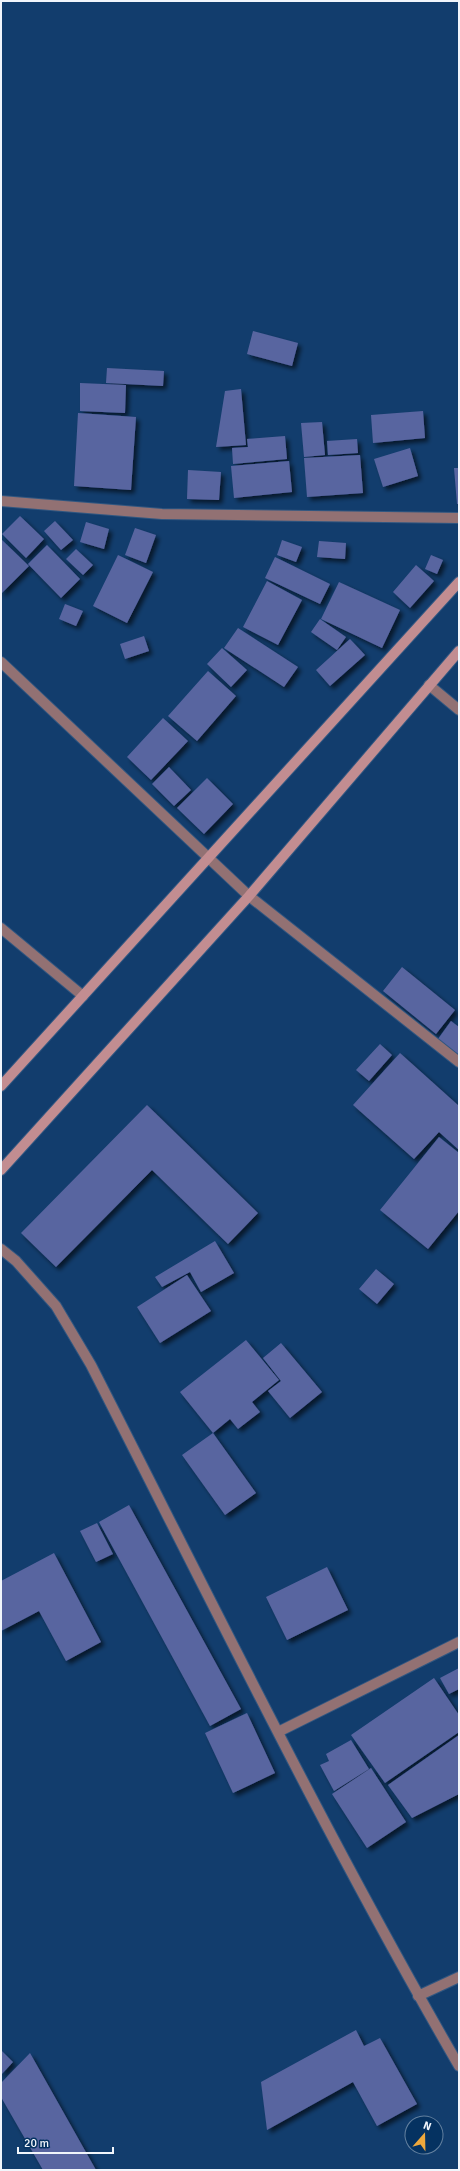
<svg xmlns="http://www.w3.org/2000/svg" width="460" height="2171" font-family="Signika,sans-serif">
	<defs>
		<filter id="shadow"><feDropShadow dx="3.5" dy="3.5" stdDeviation="2" flood-color="#0009"/></filter>
	</defs>
	<rect width="100%" height="100%" fill="#123d6d"/>
	<!-- building -->
	<path fill="#5965a0" filter="url(#shadow)" d="M 253,331 L 298,343 L 292,366 L 247,354 Z
		M 107,368 L 164,371 L 163,386 L 106,383 Z
		M 80,383 L 126,385 L 125,413 L 80,411 Z
		M 241,389 L 246,445 L 216,447 L 225,391 Z
		M 423,411 L 425,438 L 373,443 L 371,415 Z
		M 78,413 L 136,417 L 131,490 L 74,486 Z
		M 322,422 L 325,455 L 304,457 L 301,423 Z
		M 285,436 L 287,459 L 233,464 L 232,448 L 248,447 L 247,439 Z
		M 357,439 L 358,453 L 328,455 L 327,441 Z
		M 410,448 L 418,476 L 383,487 L 374,459 Z
		M 360,455 L 363,493 L 307,497 L 304,458 Z
		M 289,461 L 292,492 L 234,498 L 231,466 Z
		M 454,468 L 459,468 L 459,504 L 457,504 Z
		M 188,470 L 221,472 L 219,500 L 187,499 Z
		M 20,516 L 44,539 L 26,558 L 2,534 Z
		M 55,521 L 73,540 L 61,550 L 44,531 Z
		M 86,522 L 109,529 L 104,549 L 80,542 Z
		M 135,528 L 156,535 L 146,563 L 125,555 Z
		M 1,539 L 29,566 L 1,594 Z
		M 282,540 L 302,547 L 296,562 L 277,555 Z
		M 319,541 L 346,543 L 345,559 L 317,557 Z
		M 47,545 L 80,579 L 61,598 L 28,564 Z
		M 76,549 L 93,565 L 83,575 L 66,559 Z
		M 118,555 L 153,572 L 127,623 L 93,606 Z
		M 431,555 L 443,560 L 437,574 L 425,569 Z
		M 275,557 L 330,584 L 320,604 L 265,578 Z
		M 416,565 L 434,581 L 410,608 L 393,592 Z
		M 267,581 L 302,600 L 278,645 L 243,627 Z
		M 339,582 L 400,610 L 382,648 L 321,619 Z
		M 65,604 L 83,611 L 76,626 L 59,619 Z
		M 320,619 L 346,637 L 337,650 L 311,632 Z
		M 238,628 L 298,667 L 284,687 L 224,648 Z
		M 144,636 L 149,651 L 125,659 L 120,644 Z
		M 350,639 L 365,655 L 330,686 L 316,670 Z
		M 222,648 L 247,670 L 231,687 L 207,664 Z
		M 208,671 L 236,696 L 197,741 L 168,716 Z
		M 163,718 L 188,741 L 151,780 L 127,757 Z
		M 169,767 L 191,790 L 174,806 L 152,784 Z
		M 207,778 L 233,804 L 204,834 L 177,808 Z
		M 402,967 L 455,1010 L 436,1034 L 383,991 Z
		M 451,1021 L 459,1027 L 459,1055 L 438,1039 Z
		M 380,1044 L 392,1055 L 369,1081 L 356,1070 Z
		M 400,1053 L 459,1106 L 459,1150 L 439,1132 L 414,1159 L 353,1105 Z
		M 147,1105 L 258,1213 L 228,1244 L 152,1170 L 56,1267 L 21,1233 Z
		M 439,1137 L 459,1153 L 459,1211 L 428,1249 L 380,1210 Z
		M 215,1241 L 234,1273 L 201,1292 L 190,1272 L 162,1287 L 155,1277 Z
		M 376,1269 L 394,1284 L 377,1304 L 359,1289 Z
		M 187,1275 L 211,1311 L 160,1343 L 137,1307 Z
		M 246,1340 L 279,1380 L 252,1402 L 260,1412 L 238,1429 L 230,1419 L 213,1433 L 256,1493 L 225,1515 L 182,1455 L 213,1433 L 180,1392 Z
		M 281,1343 L 322,1392 L 290,1418 L 268,1391 L 281,1381 L 263,1358 Z
		M 129,1505 L 241,1709 L 210,1726 L 99,1522 Z
		M 97,1523 L 113,1554 L 96,1562 L 80,1531 Z
		M 54,1553 L 101,1642 L 66,1661 L 39,1611 L 1,1631 L 1,1581 Z
		M 327,1567 L 348,1610 L 287,1640 L 266,1597 Z
		M 459,1668 L 459,1689 L 449,1694 L 440,1678 Z
		M 434,1678 L 459,1715 L 459,1732 L 385,1783 L 351,1735 Z
		M 247,1713 L 275,1773 L 233,1793 L 205,1733 Z
		M 459,1735 L 459,1794 L 412,1818 L 388,1785 Z
		M 351,1740 L 369,1769 L 334,1791 L 320,1765 L 329,1761 L 326,1754 Z
		M 371,1768 L 406,1822 L 367,1848 L 332,1794 Z
		M 356,2030 L 364,2046 L 380,2038 L 417,2104 L 377,2126 L 353,2082 L 267,2130 L 261,2082 Z
		M 1,2050 L 13,2062 L 1,2075 Z
		M 30,2053 L 96,2170 L 43,2170 L 1,2097 L 1,2083 Z"/>
	<g fill="none" stroke-linecap="round" stroke-linejoin="round">
		<!-- lane casing -->
		<g stroke="#315781" stroke-width="12">
			<path id="lane" d="M 1,662 L 249,896
				M 1,928 L 83,996"/>
		</g>
		<!-- street casing -->
		<g stroke="#315781" stroke-width="12">
			<path id="street" d="M 1,501 L 162,514 L 459,518
				M 429,685 L 459,710
				M 249,896 L 459,1062
				M 1,1249 L 16,1261 L 56,1306 L 91,1365 C 211,1600 327,1838 459,2066
				M 278,1732 L 459,1642
				M 418,1996 L 459,1977"/>
		</g>
		<!-- secondary casing -->
		<g stroke="#315781" stroke-width="12">
			<path id="secondary" d="M 1,1086 L 459,582
				M 1,1170 L 249,896 L 459,651"/>
		</g>
		<!-- lane -->
		<use href="#lane" stroke="#927173" stroke-width="10"/>
		<!-- street -->
		<use href="#street" stroke="#927173" stroke-width="10"/>
		<!-- secondary -->
		<use href="#secondary" stroke="#c28d91" stroke-width="10"/>
	</g>
	<!-- border -->
	<rect width="460" height="2171" fill="none" stroke="#f1f5fb" stroke-width="4"/>
	<!-- north arrow -->
	<g transform="translate(424 2135) rotate(20)"><circle r="19" fill="#053261" stroke="#63809f"/>
	<path d="M0-3L7 15L0 10L-7 15Z" fill="#eea83c"/>
	<text y="-6" font-size="11" font-weight="bold" text-anchor="middle" fill="#f1f5fb">N</text>
	</g>
	<!-- scale -->
	<path d="M18 2147v6h95v-6" fill="none" stroke="#f1f5fb" stroke-width="2"/>
	<text x="24" y="2147" font-size="12" fill="#f1f5fb" stroke="#053261" stroke-width="3" paint-order="stroke">20 m</text>
</svg>
